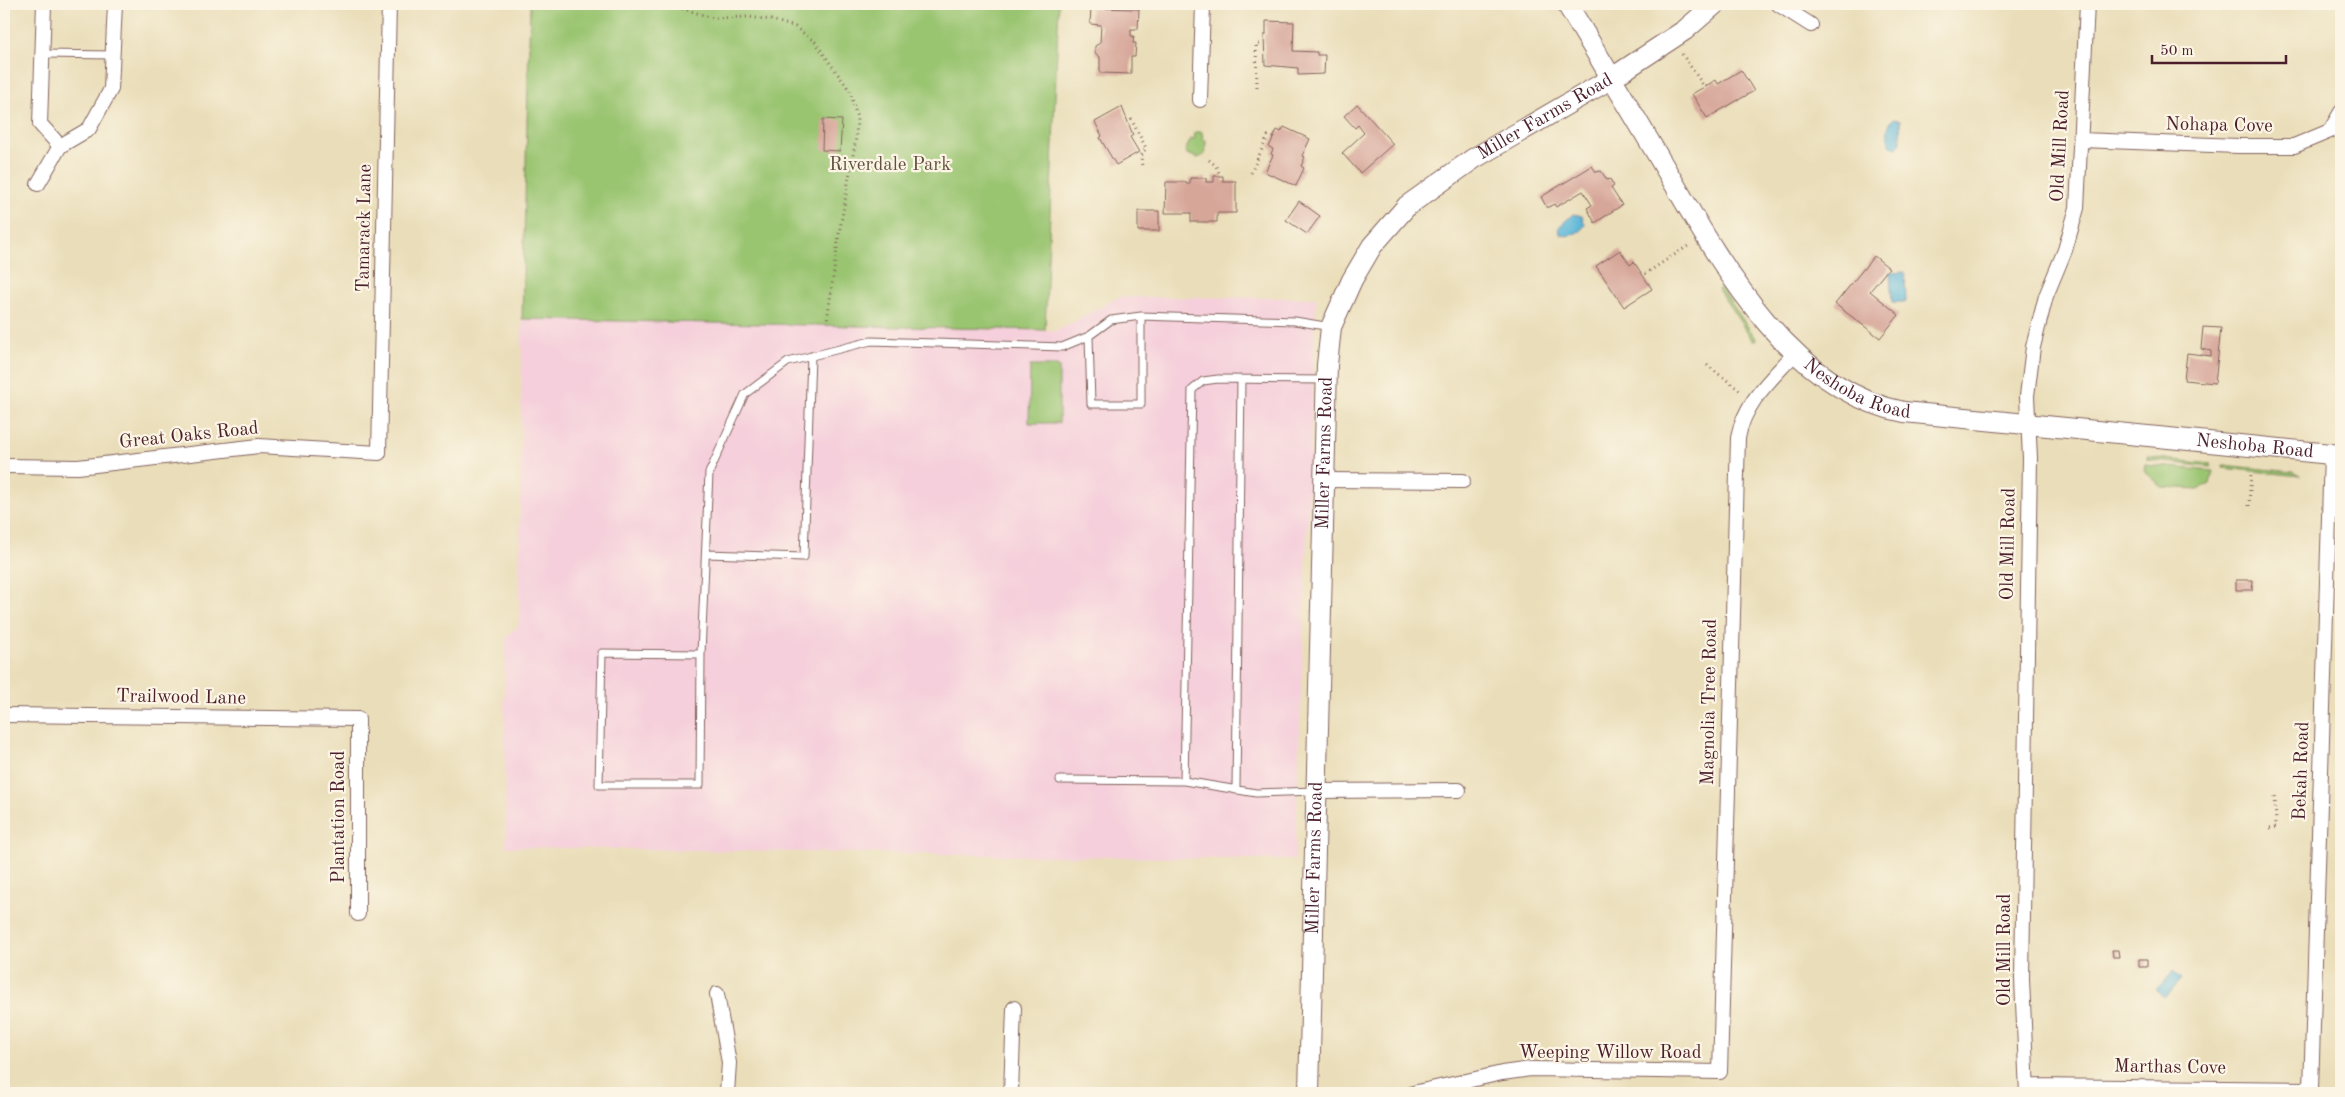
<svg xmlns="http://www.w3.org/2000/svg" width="2345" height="1097" font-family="'Old Standard TT',serif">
	<rect width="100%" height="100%" fill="#fcf5e5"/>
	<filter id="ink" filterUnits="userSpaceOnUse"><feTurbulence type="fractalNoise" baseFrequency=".02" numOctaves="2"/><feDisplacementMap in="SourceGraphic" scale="10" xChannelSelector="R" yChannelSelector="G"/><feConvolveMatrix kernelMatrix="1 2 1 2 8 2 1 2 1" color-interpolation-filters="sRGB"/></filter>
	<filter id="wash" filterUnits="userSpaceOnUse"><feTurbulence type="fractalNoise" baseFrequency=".0096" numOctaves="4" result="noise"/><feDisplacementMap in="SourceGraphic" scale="20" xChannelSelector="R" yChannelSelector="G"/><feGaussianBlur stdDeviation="1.12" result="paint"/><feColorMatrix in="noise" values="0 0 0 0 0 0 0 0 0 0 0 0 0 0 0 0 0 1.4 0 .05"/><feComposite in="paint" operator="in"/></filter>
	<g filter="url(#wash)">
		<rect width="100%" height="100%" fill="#eadeba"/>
		<!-- built -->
		<path fill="#f5cfdb" d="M 1119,297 L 1316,298 L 1295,860 L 506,847 L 504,691 L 506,637 L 519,625 L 522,319 L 1057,331 Z"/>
		<!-- green -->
		<path fill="#99c470" stroke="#72724e" d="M 530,4 L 1059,4 L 1045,330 L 522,319 Z
			M 1195,132 L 1202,132 L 1203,140 L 1206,140 L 1205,154 L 1198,158 L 1187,154 L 1185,151 L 1191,139 L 1194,140 Z
			M 1721,288 L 1757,340 L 1753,341 L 1718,289 Z
			M 1030,366 L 1057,366 L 1059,368 L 1059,423 L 1029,423 Z
			M 2147,457 L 2211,464 L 2211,467 L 2147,460 Z
			M 2145,465 L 2213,471 L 2210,484 L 2198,489 L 2162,487 L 2144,471 Z
			M 2223,465 L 2293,472 L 2301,476 L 2223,468 Z"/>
		<!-- water -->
		<path fill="#5ab6d8" stroke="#526a82" d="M 1894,118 L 1900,120 L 1901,142 L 1897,148 L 1891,146 C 1886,139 1886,124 1894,118 Z
			M 1573,214 L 1582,216 L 1585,225 C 1581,232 1568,239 1560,234 L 1559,227 Z
			M 1905,272 L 1906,302 L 1892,302 L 1890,273 Z
			M 2173,971 L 2182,979 L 2165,998 L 2156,990 Z"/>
		<g id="blocks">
			<!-- building -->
			<path fill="#d6a699" d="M 1091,8 L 1139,9 L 1138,29 L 1131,29 L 1131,36 L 1134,36 L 1133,43 L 1136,43 L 1135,57 L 1131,57 L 1131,74 L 1100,73 L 1100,57 L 1095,53 L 1095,46 L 1100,43 L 1101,25 L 1090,24 Z
				M 1266,21 L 1294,22 L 1293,51 L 1317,52 L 1317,55 L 1325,55 L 1324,74 L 1298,75 L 1298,68 L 1265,65 L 1264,35 L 1266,35 Z
				M 1741,70 L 1754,91 L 1707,118 L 1692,94 L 1716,80 L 1718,84 Z
				M 1357,104 L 1393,144 L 1360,173 L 1342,153 L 1364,133 L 1358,125 L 1355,128 L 1344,116 Z
				M 1122,107 L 1133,135 L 1130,137 L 1139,152 L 1116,165 L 1100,138 L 1102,136 L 1095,122 Z
				M 823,119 L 842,120 L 840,151 L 822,150 Z
				M 1284,127 L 1310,139 L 1302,156 L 1305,157 L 1301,166 L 1304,168 L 1296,186 L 1265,172 L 1273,155 L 1271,154 L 1273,149 L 1269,147 L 1277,130 L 1281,132 Z
				M 1592,166 L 1596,172 L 1601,171 L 1607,180 L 1610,179 L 1614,186 L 1611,188 L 1622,205 L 1595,223 L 1587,208 L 1592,205 L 1583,191 L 1556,207 L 1554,204 L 1547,208 L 1541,197 Z
				M 1214,176 L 1223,176 L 1223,181 L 1236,181 L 1236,213 L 1217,213 L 1217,222 L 1191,222 L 1191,213 L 1165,213 L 1166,182 L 1186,182 L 1186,184 L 1190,184 L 1190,178 L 1206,178 L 1206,182 L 1214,182 Z
				M 1299,201 L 1320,216 L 1307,234 L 1286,220 Z
				M 1138,211 L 1159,211 L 1159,231 L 1138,231 Z
				M 1620,250 L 1630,265 L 1634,262 L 1652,289 L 1624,307 L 1596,266 Z
				M 1874,256 L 1889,268 L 1870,291 L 1899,315 L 1880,338 L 1835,304 Z
				M 2203,327 L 2221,328 L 2215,383 L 2184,380 L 2187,353 L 2211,356 L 2211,351 L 2201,349 Z
				M 2236,580 L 2253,580 L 2252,590 L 2236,590 Z
				M 2112,950 L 2118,950 L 2119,957 L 2113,957 Z
				M 2139,959 L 2147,959 L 2147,967 L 2139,967 Z"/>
		</g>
	</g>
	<g filter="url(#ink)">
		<use href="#blocks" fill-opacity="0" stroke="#82625d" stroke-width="1"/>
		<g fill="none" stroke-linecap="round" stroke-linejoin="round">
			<!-- lane casing -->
			<g stroke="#82625d" stroke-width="9">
				<path id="lane" d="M 44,54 L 112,55
					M 1089,336 L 1091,404 L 1141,404 L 1141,316
					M 706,554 L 804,557 L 811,356
					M 701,654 L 700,785 L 599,785 L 602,653 L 701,654 L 709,473 L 745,394 L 788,362 L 871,341 L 1062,347 L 1089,336 L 1111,320 L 1141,316 L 1295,321 L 1331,327
					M 1060,780 L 1184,781
					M 1236,790 L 1241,379
					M 1316,791 L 1256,793 L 1184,781 L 1192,390 L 1203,381 L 1218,379 L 1326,380"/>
			</g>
			<!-- street casing -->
			<g stroke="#82625d" stroke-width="16">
				<path id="street" d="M 44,4 L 40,124 L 60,146
					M 1778,4 L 1811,25
					M 1200,100 L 1203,4
					M 2081,140 L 2238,146 L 2294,146 L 2330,131 L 2341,112
					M 38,184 L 60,146 L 89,129 L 111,89 L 115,4
					M 4,466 L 78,467 L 259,446 L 379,453 L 389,4
					M 1324,480 L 1463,481
					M 4,715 L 358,719 L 358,914
					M 1317,791 L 1459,790
					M 717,994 L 729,1063 L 727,1093
					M 2027,1086 L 2311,1089 L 2331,454
					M 1011,1093 L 1014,1008
					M 1413,1093 L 1502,1073 L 1531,1069 L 1720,1072 L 1738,438 C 1744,402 1772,379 1795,353
					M 2027,1093 L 2022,979 L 2030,458 L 2027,396 L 2033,347 L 2046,296 L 2065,250 L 2077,208 L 2087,4"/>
			</g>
			<!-- secondary casing -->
			<g stroke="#82625d" stroke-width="22">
				<g id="secondary">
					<path id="s1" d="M 1567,4 C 1597,54 1628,105 1658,156 C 1714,251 1785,390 1904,412 L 2341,455"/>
					<path id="s2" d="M 1309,1093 L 1327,365 L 1331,327 L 1352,280 L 1372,246 L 1407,206 L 1473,159 L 1612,78 L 1685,30 L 1715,4"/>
				</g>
			</g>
			<!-- path -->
			<path stroke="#82625d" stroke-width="3" stroke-dasharray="1 4" stroke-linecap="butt" d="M 668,4 L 713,18 L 748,17 L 772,20 L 795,27 L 815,42 L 850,91 L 857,118 L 856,138 L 839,234 L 827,321
				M 1682,54 L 1703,85
				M 1257,87 L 1256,45 L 1263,43
				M 1131,119 L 1146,148 L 1141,156 L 1142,168
				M 1209,160 L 1216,166 L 1219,173
				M 1251,173 L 1268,136 L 1273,138
				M 1645,274 L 1691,244
				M 1707,365 L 1742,392
				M 2249,506 L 2251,473
				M 2270,828 L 2276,827 L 2275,794"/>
			<!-- lane -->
			<use href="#lane" stroke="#fff" stroke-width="7"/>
			<!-- street -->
			<use href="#street" stroke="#fff" stroke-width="14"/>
			<!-- secondary -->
			<use href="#secondary" stroke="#fff" stroke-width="20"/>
		</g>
	</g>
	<g text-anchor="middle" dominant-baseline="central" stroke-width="4.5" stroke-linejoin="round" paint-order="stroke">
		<!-- street labels -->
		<g font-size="19" fill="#4a1f2b" stroke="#fcf5e5">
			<text stroke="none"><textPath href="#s2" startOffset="1075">Miller Farms Road</textPath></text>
			<text transform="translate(2219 126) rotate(1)">Nohapa Cove</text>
			<text transform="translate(2061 146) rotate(-87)">Old Mill Road</text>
			<text transform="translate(365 228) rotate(-89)">Tamarack Lane</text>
			<text stroke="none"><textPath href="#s1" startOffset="491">Neshoba Road</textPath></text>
			<text transform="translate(189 436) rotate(-6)">Great Oaks Road</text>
			<text stroke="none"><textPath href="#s1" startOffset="896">Neshoba Road</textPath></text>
			<text stroke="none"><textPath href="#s2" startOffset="640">Miller Farms Road</textPath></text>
			<text transform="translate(2009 544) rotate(-89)">Old Mill Road</text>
			<text transform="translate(181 698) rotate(1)">Trailwood Lane</text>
			<text transform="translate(1710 702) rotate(-89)">Magnolia Tree Road</text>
			<text transform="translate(2302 771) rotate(-88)">Bekah Road</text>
			<text transform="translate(339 817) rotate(-90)">Plantation Road</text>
			<text stroke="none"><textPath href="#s2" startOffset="235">Miller Farms Road</textPath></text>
			<text transform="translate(2005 950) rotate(-90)">Old Mill Road</text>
			<text x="1610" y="1053">Weeping Willow Road</text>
			<text transform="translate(2170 1068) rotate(1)">Marthas Cove</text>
		</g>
		<!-- park labels -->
		<g font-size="19" fill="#625140" stroke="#fcf5e5">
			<text x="890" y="165">Riverdale Park</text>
		</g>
	</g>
	<!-- margin -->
	<rect width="2345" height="1097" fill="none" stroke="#fcf5e5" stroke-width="20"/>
	<!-- scale -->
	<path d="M2152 55v8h134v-8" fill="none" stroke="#4a1f2b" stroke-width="2.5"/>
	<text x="2160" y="55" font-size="15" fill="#4a1f2b" stroke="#fcf5e5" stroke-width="4" paint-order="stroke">50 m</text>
</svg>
